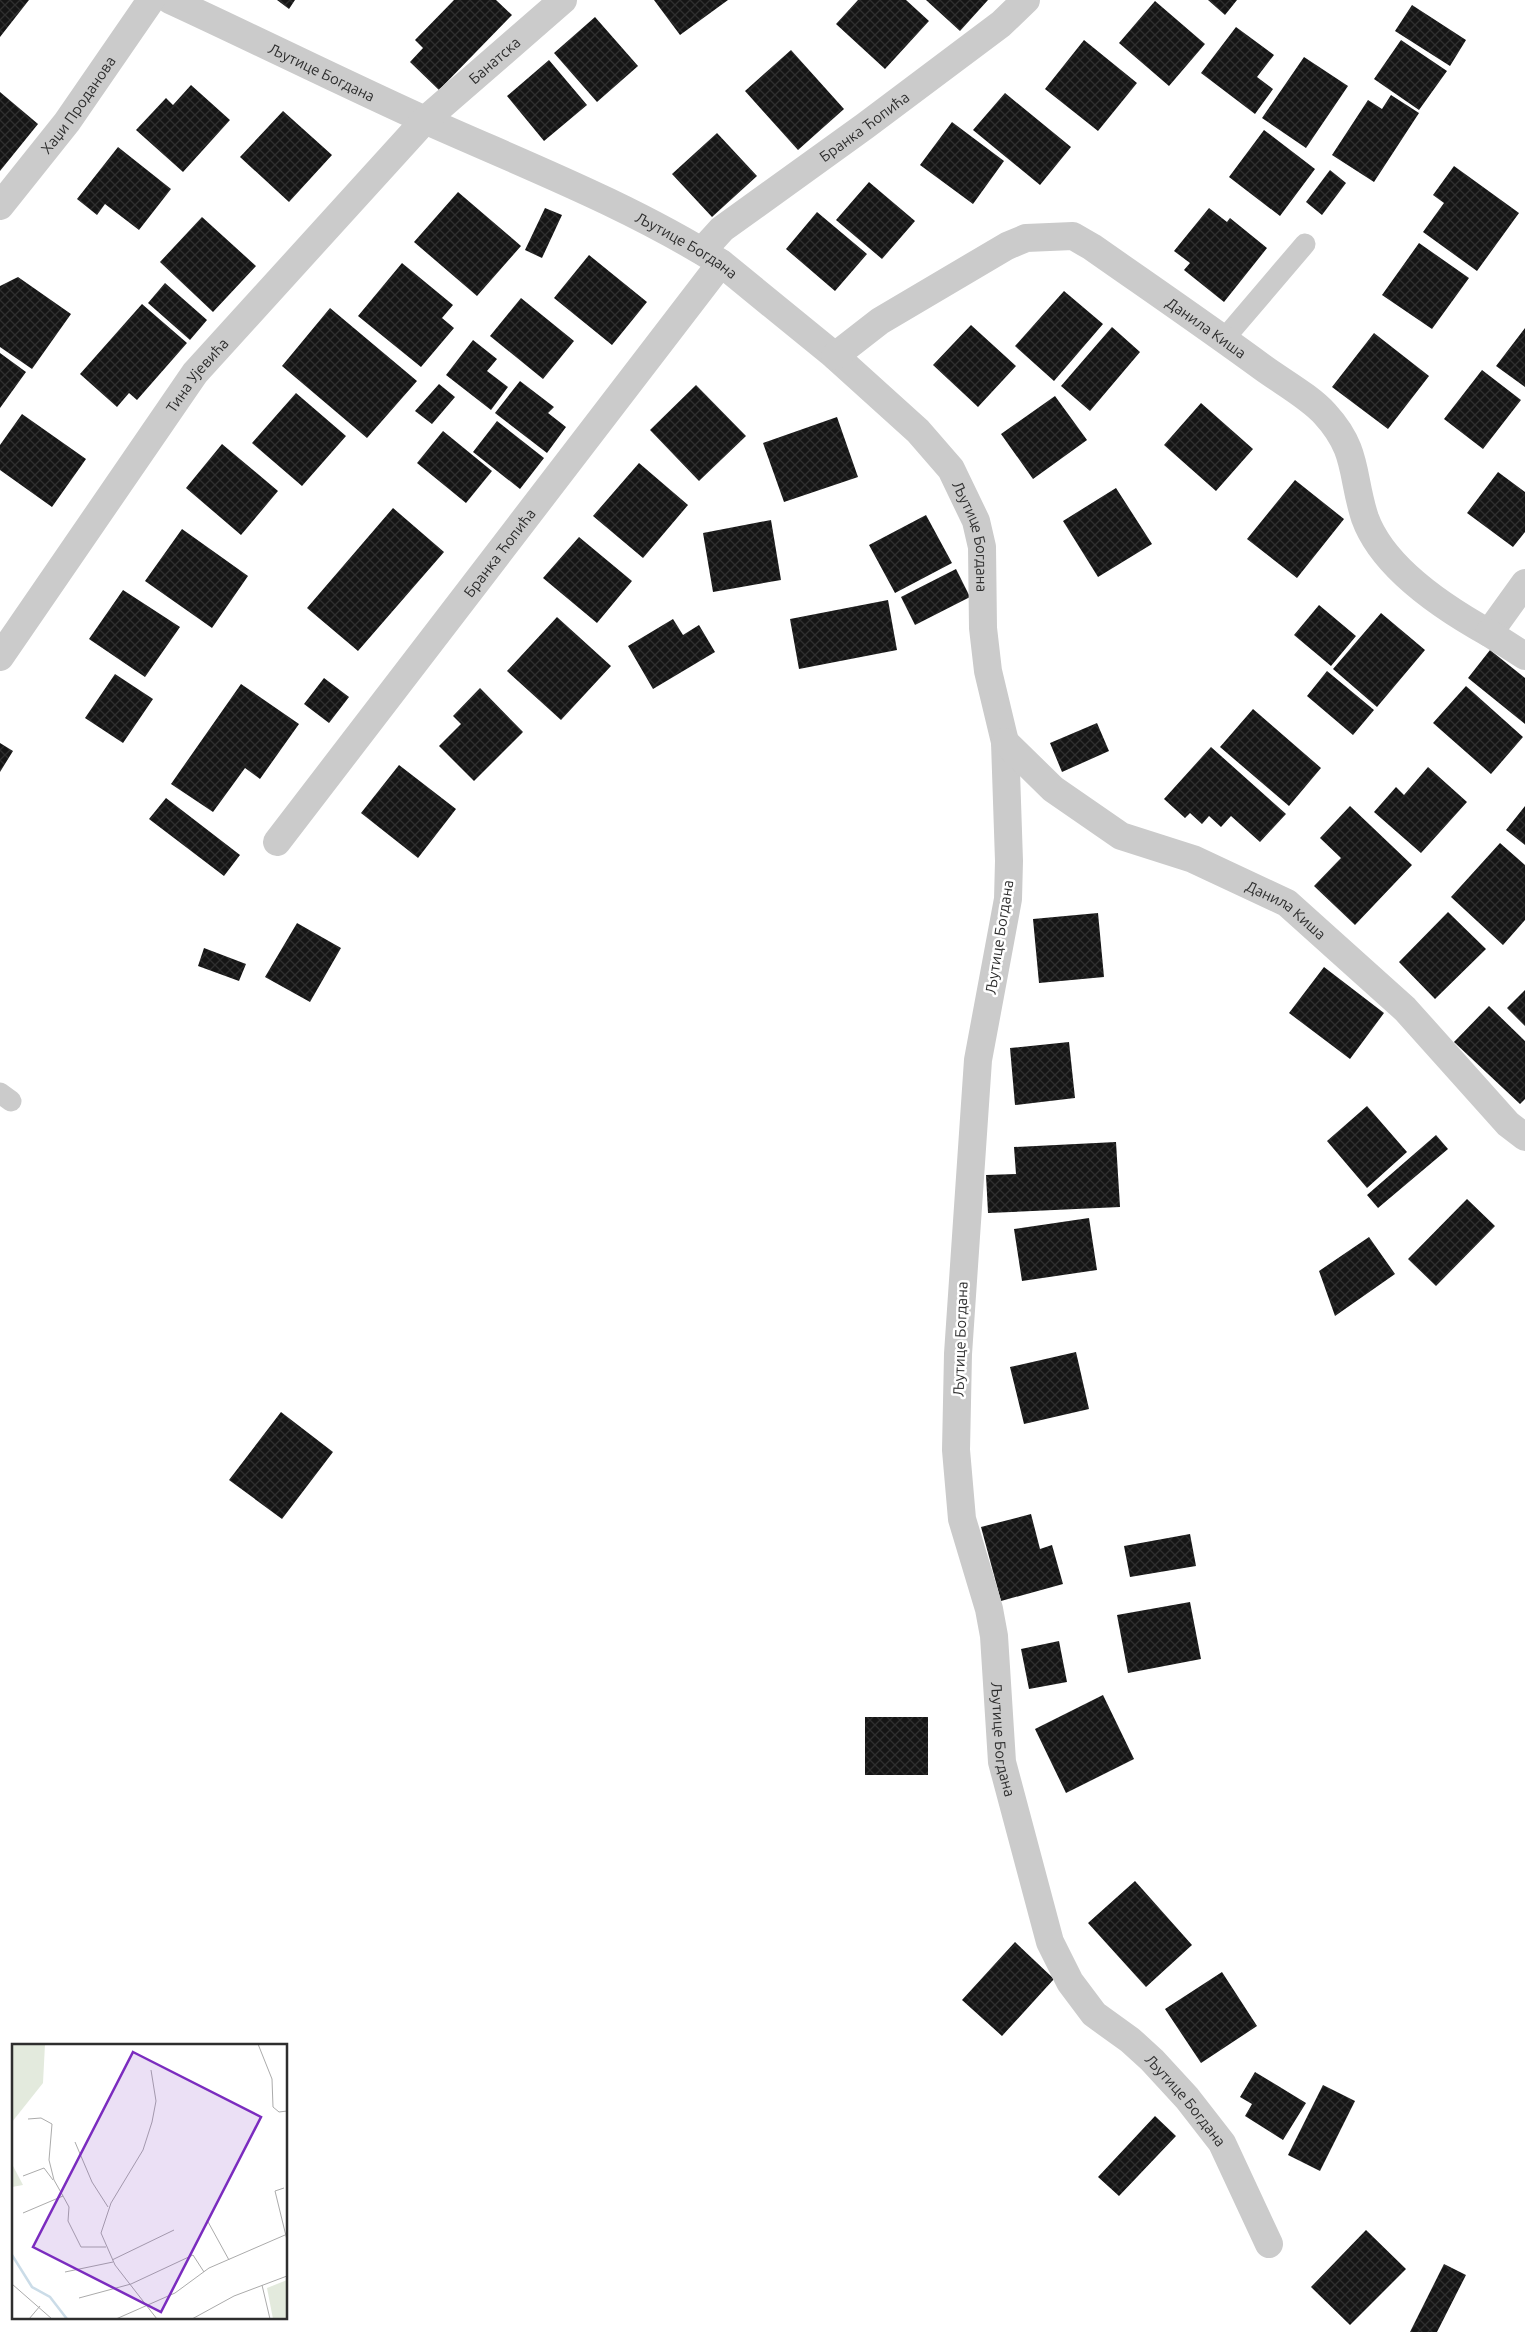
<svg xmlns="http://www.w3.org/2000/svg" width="1525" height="2332" font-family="Ubuntu,sans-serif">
	<defs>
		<pattern id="building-cross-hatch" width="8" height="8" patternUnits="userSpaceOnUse" patternTransform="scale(1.25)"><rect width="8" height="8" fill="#151515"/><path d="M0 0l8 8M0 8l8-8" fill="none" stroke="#2f2f2f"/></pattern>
	</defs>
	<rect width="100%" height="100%" fill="#fff"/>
	<!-- building -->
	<path fill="url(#building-cross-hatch)" d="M 0,0 L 29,0 L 0,37 Z
		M 277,0 L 295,0 L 289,9 Z
		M 454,0 L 496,0 L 512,15 L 439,90 L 410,62 L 423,48 L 415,40 Z
		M 654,0 L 728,0 L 680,35 Z
		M 858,0 L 906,0 L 929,21 L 885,69 L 836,24 Z
		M 926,0 L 988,0 L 960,31 Z
		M 1208,0 L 1237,0 L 1225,15 Z
		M 1155,1 L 1205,44 L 1169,86 L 1119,43 Z
		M 1412,5 L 1466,40 L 1450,66 L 1395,31 Z
		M 595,17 L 638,66 L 597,102 L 554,53 Z
		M 1236,27 L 1274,55 L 1257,77 L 1273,89 L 1255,114 L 1201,73 Z
		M 1084,40 L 1137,83 L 1098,131 L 1045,89 Z
		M 1401,40 L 1447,71 L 1419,110 L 1374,79 Z
		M 791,50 L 844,109 L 798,150 L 745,91 Z
		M 1304,57 L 1348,86 L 1306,148 L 1262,118 Z
		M 549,60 L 587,105 L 544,141 L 507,96 Z
		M 191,85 L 230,120 L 183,172 L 136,130 L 166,98 L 173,105 Z
		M 0,92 L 38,124 L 0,171 Z
		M 1005,93 L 1071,147 L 1040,185 L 973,130 Z
		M 1391,95 L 1419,113 L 1374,182 L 1332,155 L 1368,100 L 1382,109 Z
		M 283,111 L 332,155 L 289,202 L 240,157 Z
		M 952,122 L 1004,161 L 973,204 L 920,165 Z
		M 1264,130 L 1315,169 L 1280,216 L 1229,177 Z
		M 717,133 L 757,176 L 712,217 L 672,174 Z
		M 118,147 L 171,189 L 139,230 L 105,204 L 97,215 L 77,199 Z
		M 1454,166 L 1519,213 L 1477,271 L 1423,232 L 1444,203 L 1433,195 Z
		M 1330,170 L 1346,183 L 1322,215 L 1306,202 Z
		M 869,182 L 915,221 L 882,259 L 836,220 Z
		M 458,192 L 521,246 L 477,296 L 414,242 Z
		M 545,208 L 562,215 L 542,258 L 525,250 Z
		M 1209,208 L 1227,222 L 1230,218 L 1267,248 L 1224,302 L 1184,270 L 1190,263 L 1174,251 Z
		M 817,212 L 867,254 L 835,291 L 786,249 Z
		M 202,217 L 256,266 L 213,312 L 160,262 Z
		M 1419,243 L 1469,278 L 1432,329 L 1382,295 Z
		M 589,255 L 647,302 L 612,345 L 554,298 Z
		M 402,263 L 453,305 L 442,318 L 454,328 L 421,367 L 358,316 Z
		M 18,277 L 71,314 L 32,369 L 0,347 L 0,286 Z
		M 165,283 L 207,320 L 190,340 L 148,303 Z
		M 1064,291 L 1103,324 L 1054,381 L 1015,346 Z
		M 521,298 L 574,341 L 543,379 L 490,336 Z
		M 142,304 L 187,343 L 137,400 L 129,393 L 117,407 L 80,374 Z
		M 330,308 L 417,381 L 367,438 L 282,366 Z
		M 971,325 L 1016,366 L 978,407 L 933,365 Z
		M 1112,327 L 1140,352 L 1090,411 L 1061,386 Z
		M 1525,328 L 1525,387 L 1496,366 Z
		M 1374,333 L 1429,376 L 1388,429 L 1332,387 Z
		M 473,340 L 497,359 L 487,371 L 508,387 L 491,410 L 446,375 Z
		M 0,353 L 26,372 L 0,408 Z
		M 1482,370 L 1521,400 L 1483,449 L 1444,419 Z
		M 520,381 L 554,407 L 548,413 L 566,427 L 547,453 L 495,413 Z
		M 439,384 L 455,397 L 432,424 L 415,411 Z
		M 696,385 L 746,436 L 699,481 L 650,430 Z
		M 296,393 L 346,436 L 302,486 L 252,443 Z
		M 1055,396 L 1087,440 L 1033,479 L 1001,434 Z
		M 1201,403 L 1253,449 L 1216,491 L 1164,445 Z
		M 22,414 L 86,459 L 52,507 L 0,470 L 0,445 Z
		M 837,417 L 858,477 L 784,502 L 763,443 Z
		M 497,421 L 544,458 L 520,489 L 473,452 Z
		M 443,431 L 492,471 L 466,503 L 417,463 Z
		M 222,444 L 278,491 L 241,535 L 186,488 Z
		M 639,463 L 688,505 L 643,558 L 593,516 Z
		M 1498,472 L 1525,492 L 1525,532 L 1513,547 L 1467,513 Z
		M 1295,480 L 1344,519 L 1297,578 L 1247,539 Z
		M 1116,488 L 1152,544 L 1098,577 L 1063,521 Z
		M 393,508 L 444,552 L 358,651 L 307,608 Z
		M 926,515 L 952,563 L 895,593 L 869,545 Z
		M 771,520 L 781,580 L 713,592 L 703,533 Z
		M 182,529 L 248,576 L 212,628 L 145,581 Z
		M 579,537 L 632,581 L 597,623 L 543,578 Z
		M 956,569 L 970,597 L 915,625 L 901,597 Z
		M 123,590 L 180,627 L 145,677 L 89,639 Z
		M 888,600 L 897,650 L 799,669 L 790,619 Z
		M 1319,605 L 1356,636 L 1331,666 L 1294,635 Z
		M 1381,613 L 1425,650 L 1377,707 L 1333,669 Z
		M 557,617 L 611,666 L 561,720 L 507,671 Z
		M 673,619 L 683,635 L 699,625 L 715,652 L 653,689 L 628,646 Z
		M 1490,650 L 1525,678 L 1525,724 L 1468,678 Z
		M 1327,671 L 1374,710 L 1353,735 L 1307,696 Z
		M 115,674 L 153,699 L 123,743 L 85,718 Z
		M 324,678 L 349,697 L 329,723 L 304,704 Z
		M 241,684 L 299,724 L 260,779 L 245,768 L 213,812 L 171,784 Z
		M 1466,686 L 1523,737 L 1491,774 L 1433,723 Z
		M 480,688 L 523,732 L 474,781 L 439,746 L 461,724 L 453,716 Z
		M 1253,709 L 1321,768 L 1289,806 L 1220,747 Z
		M 1097,723 L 1109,751 L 1062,772 L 1050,743 Z
		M 0,743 L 13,751 L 0,772 Z
		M 1211,747 L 1286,814 L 1260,842 L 1231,816 L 1221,827 L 1209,816 L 1202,824 L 1190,813 L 1185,818 L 1164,799 Z
		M 399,765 L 456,809 L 418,858 L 361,813 Z
		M 1428,767 L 1467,802 L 1421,853 L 1374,812 L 1396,787 L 1404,795 Z
		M 166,798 L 240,855 L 224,876 L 149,819 Z
		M 1350,806 L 1412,865 L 1355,925 L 1314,886 L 1341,858 L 1320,838 Z
		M 1525,806 L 1525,845 L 1506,830 Z
		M 1500,843 L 1525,865 L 1525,920 L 1503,945 L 1451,897 Z
		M 1448,912 L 1486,949 L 1435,999 L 1399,962 Z
		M 1098,913 L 1104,977 L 1039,983 L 1033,919 Z
		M 297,923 L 341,948 L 310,1002 L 265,977 Z
		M 204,948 L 246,964 L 239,981 L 198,966 Z
		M 1324,967 L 1384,1013 L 1350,1059 L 1289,1013 Z
		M 1525,990 L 1525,1026 L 1507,1008 Z
		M 1489,1006 L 1525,1041 L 1525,1099 L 1520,1104 L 1454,1042 Z
		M 1069,1042 L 1075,1098 L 1015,1105 L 1010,1048 Z
		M 1367,1106 L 1407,1152 L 1367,1188 L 1327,1141 Z
		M 1436,1135 L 1448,1149 L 1378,1208 L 1367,1195 Z
		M 1116,1142 L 1120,1207 L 988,1213 L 986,1175 L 1016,1174 L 1014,1147 Z
		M 1467,1199 L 1495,1226 L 1436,1286 L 1408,1259 Z
		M 1089,1218 L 1097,1270 L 1022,1281 L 1014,1229 Z
		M 1369,1237 L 1395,1274 L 1335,1316 L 1319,1271 Z
		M 1076,1352 L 1089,1409 L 1024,1424 L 1010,1367 Z
		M 281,1412 L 333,1452 L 282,1519 L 229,1480 Z
		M 1031,1514 L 1040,1549 L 1052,1545 L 1063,1584 L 1001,1601 L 981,1527 Z
		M 1190,1534 L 1196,1566 L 1130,1577 L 1124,1546 Z
		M 1190,1602 L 1201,1659 L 1128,1673 L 1117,1615 Z
		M 1059,1641 L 1067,1682 L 1029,1689 L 1021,1649 Z
		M 1103,1695 L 1134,1759 L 1066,1793 L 1035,1729 Z
		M 865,1717 L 928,1717 L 928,1775 L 865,1775 Z
		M 1135,1881 L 1192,1945 L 1146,1987 L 1088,1923 Z
		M 1015,1942 L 1054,1979 L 1002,2036 L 962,2000 Z
		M 1222,1972 L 1257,2026 L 1201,2063 L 1165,2009 Z
		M 1255,2072 L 1306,2103 L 1283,2140 L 1245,2116 L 1252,2104 L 1240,2097 Z
		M 1323,2085 L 1355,2101 L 1320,2171 L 1288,2155 Z
		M 1155,2116 L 1176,2136 L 1119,2196 L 1098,2177 Z
		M 1366,2230 L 1406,2269 L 1350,2325 L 1311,2287 Z
		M 1444,2264 L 1466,2275 L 1437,2332 L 1410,2332 Z"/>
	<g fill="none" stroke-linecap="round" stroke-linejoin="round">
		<!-- lane -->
		<path stroke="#cbcbcb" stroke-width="21" d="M 1224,339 L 1305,244
			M 0,1093 L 11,1101"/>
		<!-- street -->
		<g stroke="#cbcbcb" stroke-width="28">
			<path id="s1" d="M 170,0 C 259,41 347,85 436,125 C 533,168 632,207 721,263 L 835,356 L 918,431 L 951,469 L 976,521 L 982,547 L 983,628 L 988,671 L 1005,742 L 1009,861 L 1008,899 L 978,1060 L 958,1354 L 956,1450 L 962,1519 L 989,1609 L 994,1636 L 1002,1762 L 1050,1942 L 1070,1982 L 1094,2014 L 1130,2040 L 1152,2060 L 1187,2098 L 1222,2143 L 1269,2244"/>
			<path id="s2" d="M 0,206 L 67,122 L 151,0"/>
			<path id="s3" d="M 702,251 L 722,229 L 865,126 L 1001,24 L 1026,0"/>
			<path id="s4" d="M 835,356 L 880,321 L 1007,246 L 1026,238 L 1073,236 L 1092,247 C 1149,287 1206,326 1262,367 C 1281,381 1310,397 1325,414 C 1359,451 1351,476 1365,518 C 1383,568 1444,608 1489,633 L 1525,583"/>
			<path d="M 1489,633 L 1525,656"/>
			<path id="s5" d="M 0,657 L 195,373 L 425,120 L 563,0"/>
			<path id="s6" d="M 1005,742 L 1053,789 L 1121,836 L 1193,859 L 1287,903 L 1405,1009 L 1508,1124 L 1525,1137"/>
			<path id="s7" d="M 277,842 L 721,263"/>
		</g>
	</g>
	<g text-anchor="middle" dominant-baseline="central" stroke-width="5" stroke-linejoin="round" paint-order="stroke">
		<!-- street labels -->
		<g font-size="15" fill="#2e2e2e" stroke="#fff">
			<text stroke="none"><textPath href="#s5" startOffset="778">Банатска</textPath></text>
			<text stroke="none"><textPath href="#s1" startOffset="168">Љутице Богдана</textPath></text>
			<text stroke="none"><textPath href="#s2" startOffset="128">Хаџи Проданова</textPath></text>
			<text stroke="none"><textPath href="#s3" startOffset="205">Бранка Ћопића</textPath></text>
			<text stroke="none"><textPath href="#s1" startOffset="572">Љутице Богдана</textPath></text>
			<text stroke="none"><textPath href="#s4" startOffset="434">Данила Киша</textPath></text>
			<text stroke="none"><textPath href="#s5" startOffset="344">Тина Ујевића</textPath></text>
			<text stroke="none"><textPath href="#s1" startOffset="992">Љутице Богдана</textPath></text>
			<text stroke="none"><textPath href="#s7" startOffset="365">Бранка Ћопића</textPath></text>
			<text stroke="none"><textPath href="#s6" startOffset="332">Данила Киша</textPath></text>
			<text transform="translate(999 937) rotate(-81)">Љутице Богдана</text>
			<text transform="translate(960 1339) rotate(-88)">Љутице Богдана</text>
			<text stroke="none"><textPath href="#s1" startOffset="2208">Љутице Богдана</textPath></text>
			<text stroke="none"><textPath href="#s1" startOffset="2628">Љутице Богдана</textPath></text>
		</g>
	</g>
	<!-- overview -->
	<g transform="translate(12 2044)">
		<rect width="275" height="275" fill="#fff"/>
		<path d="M 0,0 L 33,0 L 31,39 L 0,78 ZM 0,120 L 11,141 L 0,143 Z" fill="#e3eadd"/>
		<path d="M 275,236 L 275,275 L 261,275 L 255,244 Z" fill="#e3eadd"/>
		<path fill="none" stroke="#cbdce8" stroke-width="2.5" d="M 0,211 L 20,243 L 38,253 L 55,275"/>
		<path fill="none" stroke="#ababab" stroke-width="1" d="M 246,0 L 260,35 L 261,63 L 267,68 L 275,67M 139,26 L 144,57 L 140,78 L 131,106 L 99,159 L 89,189 L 103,221 L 145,275M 16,75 L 29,74 L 40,80 L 37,116 L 42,136 L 51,152M 63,98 L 80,138 L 96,163M 11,132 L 32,124 L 41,136M 272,144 L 263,147 L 275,196M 11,169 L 51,152 L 57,163 L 56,177 L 69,203 L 94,203M 195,176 L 217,216M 100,216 L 162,186M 53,228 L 101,218M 0,240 L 40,275M 250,241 L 258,275M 67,254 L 119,240 L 181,211 L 192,228M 17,275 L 28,262M 104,275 L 163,249 L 197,224 L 273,191M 180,275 L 222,252 L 275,232"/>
		<path fill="#7b2cbf" fill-opacity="0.15" stroke="#7b2cbf" stroke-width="2.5" d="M 121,8 L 249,73 L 149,268 L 21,203 Z"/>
		<rect width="275" height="275" fill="none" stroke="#2e2e2e" stroke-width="2.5"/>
	</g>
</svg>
